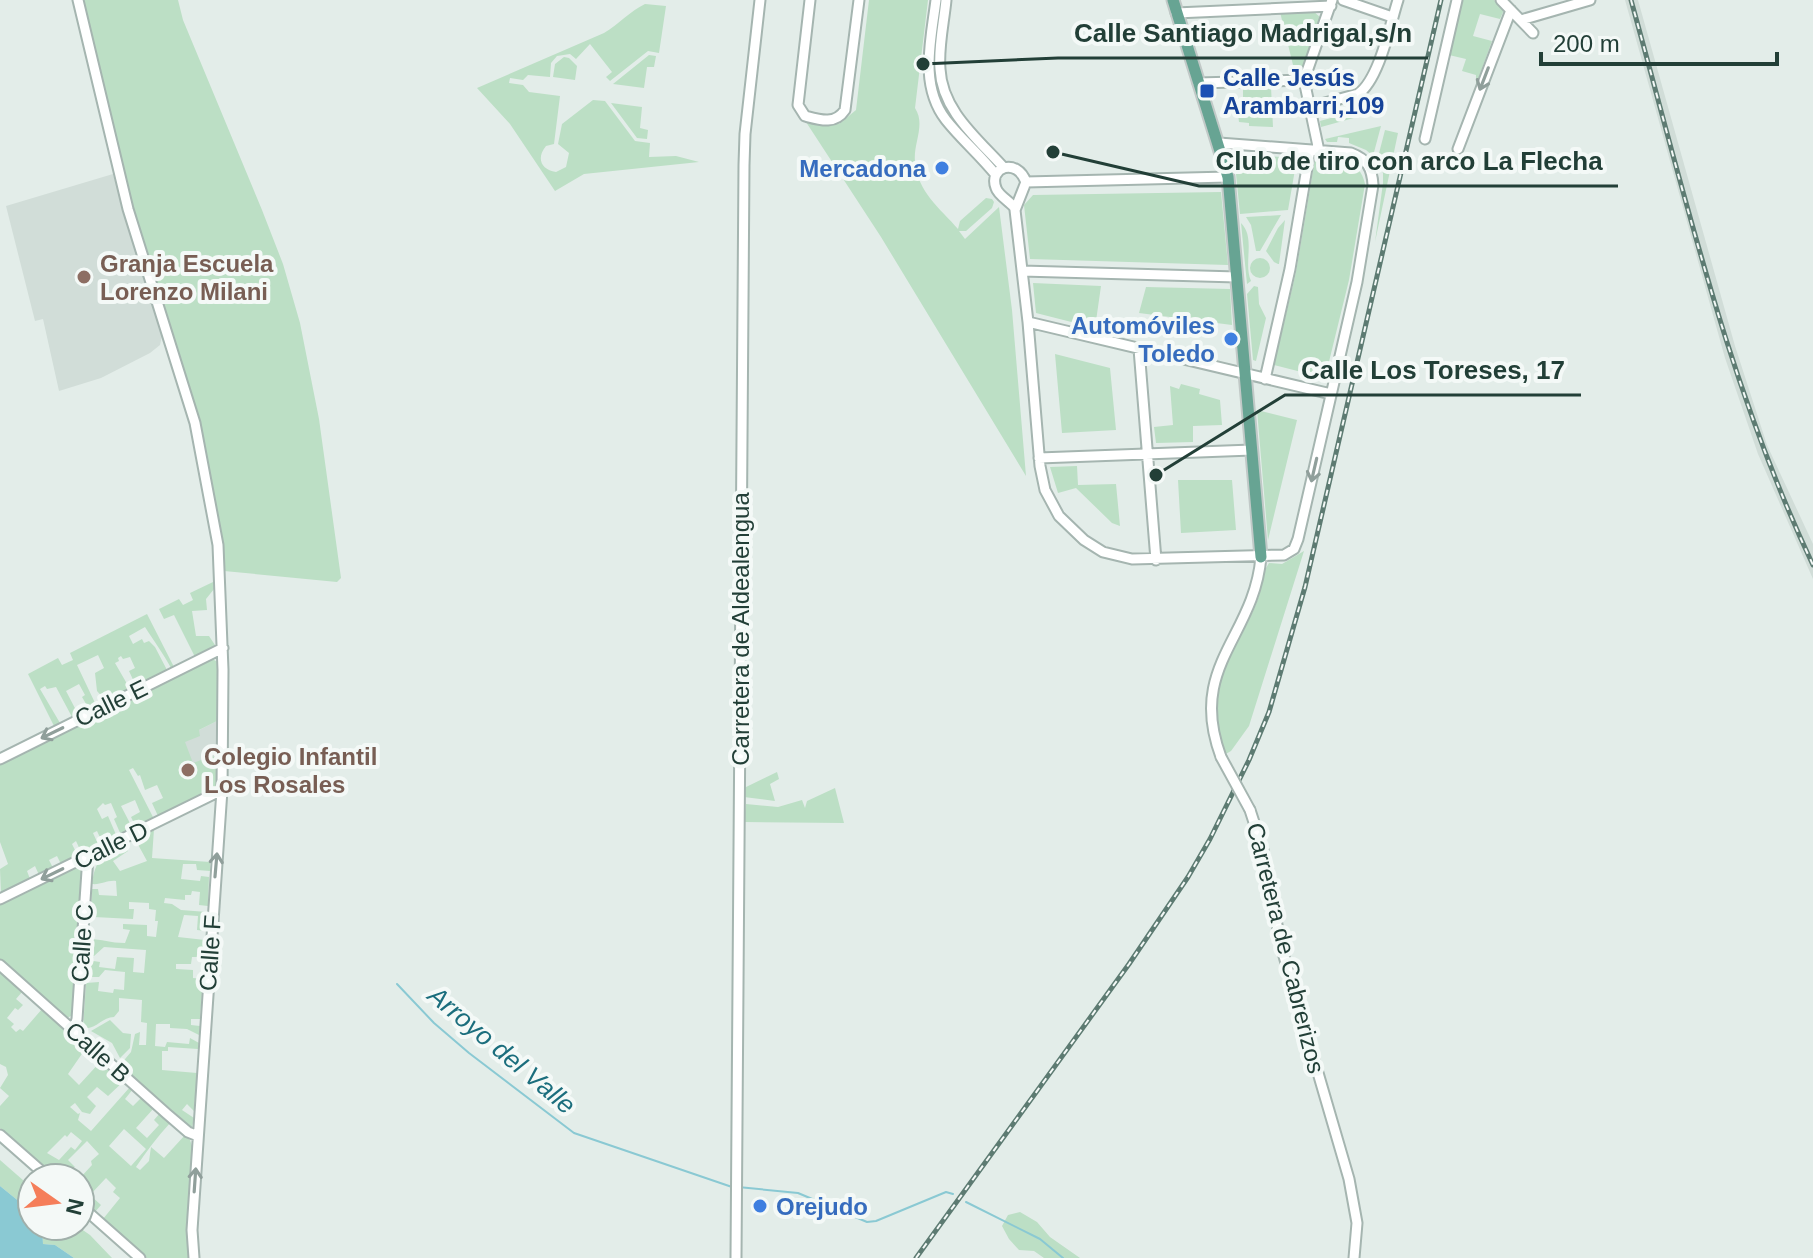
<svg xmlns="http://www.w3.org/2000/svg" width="1813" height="1258" font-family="Helvetica,sans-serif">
	<rect width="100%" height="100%" fill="#e3ede9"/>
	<!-- built -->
	<path fill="#d1ddd8" d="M 1625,0 L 1638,0 L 1735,346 L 1767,445 L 1813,544 L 1813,579 L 1758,454 L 1725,358 Z
		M 113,174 L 162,336 L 160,345 L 150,353 L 101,378 L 59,391 L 43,319 L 35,321 L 6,206 Z
		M 219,720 L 217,785 L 212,790 L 150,755 Z"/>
	<!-- green -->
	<path fill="#bcdfc5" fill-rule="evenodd" d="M 83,0 L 178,0 L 183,20 L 262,210 L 283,264 L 300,323 L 319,419 L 341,578 L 337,582 L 224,571 L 222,539 L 199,419 L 132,207 Z
		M 869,0 L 928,0 L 915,108 C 926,125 913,143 915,162 C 918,193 940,208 958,229 L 960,221 L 986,198 L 992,199 L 994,202 L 992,208 L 966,231 L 959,231 L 965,239 L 999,207 L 1012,310 L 1026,476 L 881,237 L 806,122 L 839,124 L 856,110 Z
		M 1462,0 L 1494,0 L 1504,10 L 1500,19 L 1480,14 L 1473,36 L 1492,41 L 1476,85 L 1476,75 L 1462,71 L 1466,59 L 1449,55 Z
		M 645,4 L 666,6 L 659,53 L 648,51 L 610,81 L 606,77 L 612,72 L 590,44 L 576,59 L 570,54 L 557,56 L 551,63 L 550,77 L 528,75 L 523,80 L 510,78 L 509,83 L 523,85 L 529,92 L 560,96 L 554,144 L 546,146 C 536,158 541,170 556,172 L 566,167 L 569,153 L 558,144 L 562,124 L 593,100 L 605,101 L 635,141 L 650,143 L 649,157 L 676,156 L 699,162 L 584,174 L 555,191 L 510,124 L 477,88 L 604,33 C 619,24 630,11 645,4 Z
		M 1313,11 L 1321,18 L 1305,70 L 1301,73 L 1295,73 L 1280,12 Z
		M 649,55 L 656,56 L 654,67 L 647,67 L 644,88 L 613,84 Z
		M 564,57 L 569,58 L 577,66 L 575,80 L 553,77 L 555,64 Z
		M 1243,87 L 1271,87 L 1273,127 L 1249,126 L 1249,123 L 1239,122 L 1236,98 L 1243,98 Z
		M 611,103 L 642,107 L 640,128 L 648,130 L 647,139 L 637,138 Z
		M 1371,107 L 1372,113 L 1321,127 L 1320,121 Z
		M 1381,126 L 1373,156 L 1366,150 L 1349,143 L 1349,138 L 1338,137 L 1337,142 L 1327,142 L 1325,139 Z
		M 1385,130 L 1398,133 L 1375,242 L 1383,183 L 1383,173 L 1377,161 Z
		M 1234,154 L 1297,158 L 1288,210 L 1240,214 Z
		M 1315,159 C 1337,161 1360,158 1365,184 L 1349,280 L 1325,378 L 1274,365 L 1296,272 Z
		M 1221,192 L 1228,265 L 1030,259 L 1024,205 L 1033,195 Z
		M 1281,215 L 1260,251 L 1256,251 L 1251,225 L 1246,217 Z
		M 1285,220 L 1279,264 L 1278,264 L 1274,262 L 1266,251 L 1278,228 Z
		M 1241,223 C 1256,238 1243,263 1251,281 L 1247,284 Z
		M1250 268a10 10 0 1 1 20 0a10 10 0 1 1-20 0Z
		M 1033,283 L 1101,286 L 1095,328 L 1036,313 Z
		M 1254,286 L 1258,287 L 1259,304 L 1266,318 L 1256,361 L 1253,360 L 1247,294 Z
		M 1146,287 L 1230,289 L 1232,325 L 1139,313 Z
		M 1055,354 L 1110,368 L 1116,430 L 1062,433 Z
		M 1181,384 L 1200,389 L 1199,394 L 1220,400 L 1222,425 L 1193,426 L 1193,442 L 1156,443 L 1154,427 L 1173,425 L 1170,386 L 1179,389 Z
		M 1257,410 L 1297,420 L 1268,540 Z
		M 1077,466 L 1078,485 L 1116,484 L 1120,526 L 1112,523 L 1076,488 L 1058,493 L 1050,467 Z
		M 1178,480 L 1232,480 L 1236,530 L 1181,533 Z
		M 1304,551 L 1249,726 L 1231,751 L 1224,755 C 1203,682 1226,671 1254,609 C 1260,596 1262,582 1266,568 L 1269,563 L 1282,564 Z
		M 213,582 L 214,589 L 206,599 L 207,610 L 192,611 L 196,636 L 209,636 L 215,645 L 195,657 L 174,615 L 164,619 L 159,609 L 179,599 L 183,605 L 193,600 L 190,593 Z
		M 147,614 L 174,667 L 171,668 C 163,653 154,641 145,627 L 129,636 L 133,644 L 142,639 L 144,643 L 149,641 L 155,647 L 167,670 L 136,686 L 129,671 L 135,668 L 130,657 L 123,659 L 121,656 L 118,658 L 119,661 L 115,663 L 130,689 L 106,701 L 97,691 L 95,673 L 104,668 L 98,655 L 77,665 L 96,705 L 89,709 L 82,697 L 85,695 L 79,684 L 66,691 L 78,714 L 72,717 L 56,687 L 47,689 L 45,686 L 40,689 L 60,723 L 54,726 L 28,674 L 58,658 L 62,665 L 73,660 L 70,653 Z
		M 212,659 L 218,662 L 219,720 L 199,730 L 200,736 L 185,742 L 193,763 L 212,756 L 219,759 L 218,780 L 215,788 L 158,816 L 152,803 L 163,798 L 157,785 L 145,790 L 140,775 L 138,776 L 133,768 L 129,770 L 154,819 L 136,827 L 131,817 L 140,812 L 135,800 L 121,806 L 133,829 L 121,835 L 114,819 L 117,817 L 111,803 L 105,805 L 103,803 L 97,809 L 102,819 L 108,816 L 117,837 L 103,844 L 97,831 L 93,833 L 99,846 L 82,854 L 76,841 L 72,844 L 78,856 L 61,864 L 57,856 L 49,860 L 53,868 L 39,875 L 35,866 L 27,871 L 30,879 L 1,894 L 0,869 L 8,864 L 0,842 L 0,764 Z
		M 777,772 L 779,779 L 770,784 L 775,801 L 744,797 L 744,788 Z
		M 835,788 L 844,823 L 744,822 L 746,804 L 778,807 L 802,800 L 805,808 L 807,801 Z
		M 154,829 L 152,858 L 210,862 L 210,871 L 197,870 L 196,864 L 183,864 L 181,879 L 200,881 L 201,876 L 209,877 L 208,906 L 199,905 L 200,892 L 192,891 L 191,895 L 185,895 L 185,900 L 165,898 L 164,903 L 172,904 L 181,910 L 207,912 L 206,931 L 197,930 L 198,916 L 184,915 L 178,937 L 205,940 L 204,957 L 192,957 L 191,964 L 176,964 L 176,969 L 193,970 L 193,978 L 203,979 L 200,1019 L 191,1019 L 191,1025 L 200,1026 L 199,1035 L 187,1029 L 170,1028 L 170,1024 L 156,1024 L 155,1046 L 165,1047 L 167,1042 L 189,1044 L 190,1038 L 199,1043 L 198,1049 L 168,1047 L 168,1051 L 162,1051 L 162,1070 L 197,1073 L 194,1111 L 187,1104 L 182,1110 L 194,1118 L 192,1128 L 120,1065 L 131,1052 L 135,1034 L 140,1032 L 139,1045 L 146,1045 L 147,1023 L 141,1022 L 142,1000 L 119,998 L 119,1011 L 114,1017 C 102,1017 96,1030 83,1028 L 86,983 L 99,982 L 98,991 L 113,993 L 114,989 L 124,990 L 125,972 L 105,970 L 99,977 L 86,977 L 87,960 L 100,962 L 99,967 L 115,969 L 117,957 L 134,958 L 133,972 L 144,973 L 146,950 L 104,947 L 94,956 L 88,954 L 89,939 C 102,939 110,943 125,943 L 130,930 L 123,929 L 123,924 L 147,925 L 147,936 L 156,937 L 158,921 L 155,921 L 156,910 L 149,909 L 149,903 L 129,902 L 129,909 L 134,909 L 133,919 L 94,917 L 94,911 L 91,909 L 92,889 L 98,889 L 99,895 L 117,896 L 116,881 C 107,880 101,885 92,884 C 95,860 103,854 124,844 L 128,851 L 113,861 L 120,871 L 147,861 L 135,839 Z
		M 76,868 L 81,868 L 82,871 L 73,1015 L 67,1018 L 0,959 L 0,905 Z
		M 0,972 L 22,992 L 16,999 L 23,1005 L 18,1010 L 15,1008 L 7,1018 L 14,1024 L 11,1027 L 16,1032 L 20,1029 L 23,1031 L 42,1009 L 86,1048 L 68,1074 L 79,1085 L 101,1061 L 124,1081 L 108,1096 L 97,1087 L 87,1097 L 96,1106 L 90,1114 L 82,1112 L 75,1103 L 70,1107 L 78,1114 L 80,1113 L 78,1120 L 91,1131 L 130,1087 L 133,1089 L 125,1099 L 133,1106 L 142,1097 L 154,1108 L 136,1128 L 147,1138 L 159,1125 L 154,1120 L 160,1113 L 171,1122 C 157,1137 146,1152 136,1167 L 140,1170 L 149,1161 L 151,1147 L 164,1158 L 185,1135 L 190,1140 L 193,1149 L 188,1222 L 189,1258 L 147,1258 L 103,1219 L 120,1198 L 113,1192 L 116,1188 L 106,1178 L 90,1195 L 101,1205 L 95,1212 L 80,1199 L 80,1178 L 92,1165 L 91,1161 L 99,1154 L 87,1141 L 68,1160 L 75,1167 L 65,1170 L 60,1166 L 53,1175 L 0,1128 L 0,1106 L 9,1096 L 0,1088 L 8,1075 L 6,1067 L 0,1064 ZM 124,1129 L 146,1149 L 131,1166 L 109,1146 ZM 71,1132 L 82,1141 L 75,1150 L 71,1147 L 59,1160 L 47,1153 L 65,1135 L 67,1137 Z
		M 110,1020 L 123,1033 L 131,1034 L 130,1048 L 120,1058 L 112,1043 L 91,1031 Z
		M 0,1160 L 32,1188 L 32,1212 L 0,1186 Z
		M 1020,1212 L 1037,1222 L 1050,1237 L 1080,1258 L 1044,1258 L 1034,1251 L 1019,1250 L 1009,1239 L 1002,1226 L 1008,1215 Z
		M 42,1226 L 77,1226 L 90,1235 L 112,1258 L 74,1258 L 55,1245 L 43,1244 Z"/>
	<!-- water -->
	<path fill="#8ac9d3" d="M 0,1186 L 32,1212 L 32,1226 L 42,1226 L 43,1244 L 55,1245 L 74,1258 L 0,1258 Z"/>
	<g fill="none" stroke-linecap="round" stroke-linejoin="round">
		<!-- stream -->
		<path stroke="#8ac9d3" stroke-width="2" d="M 397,984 L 434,1023 L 469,1053 L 574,1133 L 732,1187
			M 738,1187 L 798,1193 L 867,1222 L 876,1221 L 946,1192 L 953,1194
			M 966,1202 L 1040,1239 L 1063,1258"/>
		<!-- minor casing -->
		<g stroke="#a5b5b0" stroke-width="13">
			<path id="minor" d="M 78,0 L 128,209 L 195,423 L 218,545 L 223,670 L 222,790 L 192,1230 L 194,1258
				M 810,0 L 798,105 L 805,116 C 820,120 835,125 845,110 L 859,0
				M 936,0 C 931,40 919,85 946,120 C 961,139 981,156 996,175
				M 946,0 C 944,22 938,47 940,69 C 942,111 978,139 1004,168
				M 1343,0 L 1392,17
				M 1501,0 L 1533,33
				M 1176,13 L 1331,6
				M 1521,20 L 1590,0
				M 1198,83 L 1304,80
				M 1310,107 L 1358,94 C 1379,80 1390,25 1398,0
				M 1425,139 L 1457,0
				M 1458,149 L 1511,10
				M 1319,151 L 1304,80 L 1332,0
				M 1026,182 L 1228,177
				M 1014,207 C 1009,201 998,195 996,188 C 988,167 1017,157 1026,182 L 1015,210 L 1028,322 L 1040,466 L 1045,490 L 1059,516 L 1084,540 L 1103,552 L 1132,559 L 1284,555 L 1294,549 L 1298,539 L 1357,282 L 1373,185 C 1372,168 1367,159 1351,153 L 1219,143
				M 1022,271 L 1237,277
				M 1028,322 L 1331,394
				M 1139,349 L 1156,560
				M 1265,379 L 1290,269 L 1310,150
				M 1039,458 L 1252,450
				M 1221,757 C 1187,666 1254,638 1261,557
				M 0,759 L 223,648
				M 1250,810 L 1263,850 L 1281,946 L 1349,1179 L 1357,1223 L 1354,1258
				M 0,899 L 222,790
				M 0,965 L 167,1114 L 188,1132 L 198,1136
				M 74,1030 L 77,1019 L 88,856
				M 0,1135 L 49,1178
				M 80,1205 L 140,1258
				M 736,1258 L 744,165 L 745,134 L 760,0"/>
		</g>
		<!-- major casing -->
		<g stroke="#c1c9c7" stroke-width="15">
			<path id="major" d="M 1173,0 L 1228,177 L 1261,557"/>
		</g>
		<!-- minor -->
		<use href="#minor" stroke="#fff" stroke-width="9"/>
		<!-- major -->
		<use href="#major" stroke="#67a493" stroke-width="11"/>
		<!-- rail casing -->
		<g stroke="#5d7b72" stroke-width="5">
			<path id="rail" d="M 1631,0 C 1684,191 1728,386 1813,565
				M 916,1258 L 1129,964 L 1188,877 L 1210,839 L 1249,760 L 1269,712 L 1305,587 L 1441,0"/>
		</g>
		<!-- rail -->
		<use href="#rail" stroke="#f4f9f7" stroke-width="2" stroke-dasharray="6" stroke-linecap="butt"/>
		<!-- minor-bridge casing -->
		<g stroke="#a5b5b0" stroke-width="13" stroke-linecap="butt">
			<path id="minor-bridge" d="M 1221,757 L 1250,810"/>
		</g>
		<!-- minor-bridge -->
		<use href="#minor-bridge" stroke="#fff" stroke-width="9"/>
	</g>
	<!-- one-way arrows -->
	<defs><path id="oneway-shaft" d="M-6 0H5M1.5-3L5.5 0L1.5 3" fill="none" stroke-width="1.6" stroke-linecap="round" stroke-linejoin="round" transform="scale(2)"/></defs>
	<g stroke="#909f9b">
		<use href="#oneway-shaft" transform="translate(1484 79) rotate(111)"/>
		<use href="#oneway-shaft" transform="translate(1314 470) rotate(103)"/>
		<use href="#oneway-shaft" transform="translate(52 733) rotate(154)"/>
		<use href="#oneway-shaft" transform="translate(216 865) rotate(-85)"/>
		<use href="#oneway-shaft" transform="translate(52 874) rotate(154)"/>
		<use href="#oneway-shaft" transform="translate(195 1180) rotate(-86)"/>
	</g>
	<!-- markers -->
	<rect fill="#1a4fb4" stroke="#f4f9f7" stroke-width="3" x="1199" y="83" width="16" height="16" rx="4"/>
	<g fill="#3f7fe0" stroke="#f4f9f7" stroke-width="3">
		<circle cx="942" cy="168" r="8"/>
		<circle cx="1231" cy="339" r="8"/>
		<circle cx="760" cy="1206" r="8"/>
	</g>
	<g fill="#8d6e63" stroke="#f4f9f7" stroke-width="3">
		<circle cx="84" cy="277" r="8"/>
		<circle cx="188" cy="770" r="8"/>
	</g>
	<g text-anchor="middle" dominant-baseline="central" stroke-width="8" stroke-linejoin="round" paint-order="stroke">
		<!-- transit labels -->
		<g font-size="24" font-weight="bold" fill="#164399" stroke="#f4f9f7" text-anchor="start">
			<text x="1223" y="77">Calle Jesús<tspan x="1223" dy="28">Arambarri,109</tspan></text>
		</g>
		<!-- shop labels -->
		<g font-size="24" font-weight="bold" fill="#366cbe" stroke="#f4f9f7" text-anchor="end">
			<text x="926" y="168">Mercadona</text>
			<text x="1215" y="325">Automóviles<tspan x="1215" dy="28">Toledo</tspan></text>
			<text x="776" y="1206" text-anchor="start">Orejudo</text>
		</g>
		<!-- education labels -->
		<g font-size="24" font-weight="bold" fill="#785e54" stroke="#f4f9f7" text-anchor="start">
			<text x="100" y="263">Granja Escuela<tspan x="100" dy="28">Lorenzo Milani</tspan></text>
			<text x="204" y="756">Colegio Infantil<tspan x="204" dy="28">Los Rosales</tspan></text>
		</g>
		<!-- street labels -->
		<g font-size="24" fill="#223f37" stroke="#f4f9f7">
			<text transform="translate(740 629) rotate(-90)">Carretera de Aldealengua</text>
			<text transform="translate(111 703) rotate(-26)">Calle E</text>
			<text transform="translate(111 845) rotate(-26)">Calle D</text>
			<text transform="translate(82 943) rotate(-86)">Calle C</text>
			<text transform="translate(1286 948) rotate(76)">Carretera de Cabrerizos</text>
			<text transform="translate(210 953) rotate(-86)">Calle F</text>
			<text transform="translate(98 1052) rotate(42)">Calle B</text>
		</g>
		<!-- water labels -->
		<g font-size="26" font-style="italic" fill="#1b6e7d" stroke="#f4f9f7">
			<text transform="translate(502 1050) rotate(40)">Arroyo del Valle</text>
		</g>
	</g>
	<!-- callouts -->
	<path fill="none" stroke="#223f37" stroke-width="3" d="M923 64L1058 58H1428M1053 152L1199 186H1618M1156 475L1285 395H1581"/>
	<g fill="#223f37" stroke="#f4f9f7" stroke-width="3">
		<circle cx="923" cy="64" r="8"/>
		<circle cx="1053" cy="152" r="8"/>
		<circle cx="1156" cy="475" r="8"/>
	</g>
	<g font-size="26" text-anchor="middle" font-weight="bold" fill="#223f37" stroke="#f4f9f7" stroke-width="8" stroke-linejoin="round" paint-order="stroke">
		<text x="1243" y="42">Calle Santiago Madrigal,s/n</text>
		<text x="1409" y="170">Club de tiro con arco La Flecha</text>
		<text x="1433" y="379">Calle Los Toreses, 17</text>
	</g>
	<!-- north arrow -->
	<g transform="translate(56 1202) rotate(104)"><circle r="38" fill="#f4f9f7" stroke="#a0afaa" stroke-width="2"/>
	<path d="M0-6L14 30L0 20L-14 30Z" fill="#f57e5a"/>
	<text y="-12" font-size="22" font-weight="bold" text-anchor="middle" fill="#223f37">N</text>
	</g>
	<!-- scale -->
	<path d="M1541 52v12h236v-12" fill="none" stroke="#223f37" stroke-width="4"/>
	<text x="1553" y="52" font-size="24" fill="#223f37" stroke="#f4f9f7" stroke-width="6" paint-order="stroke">200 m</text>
</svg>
